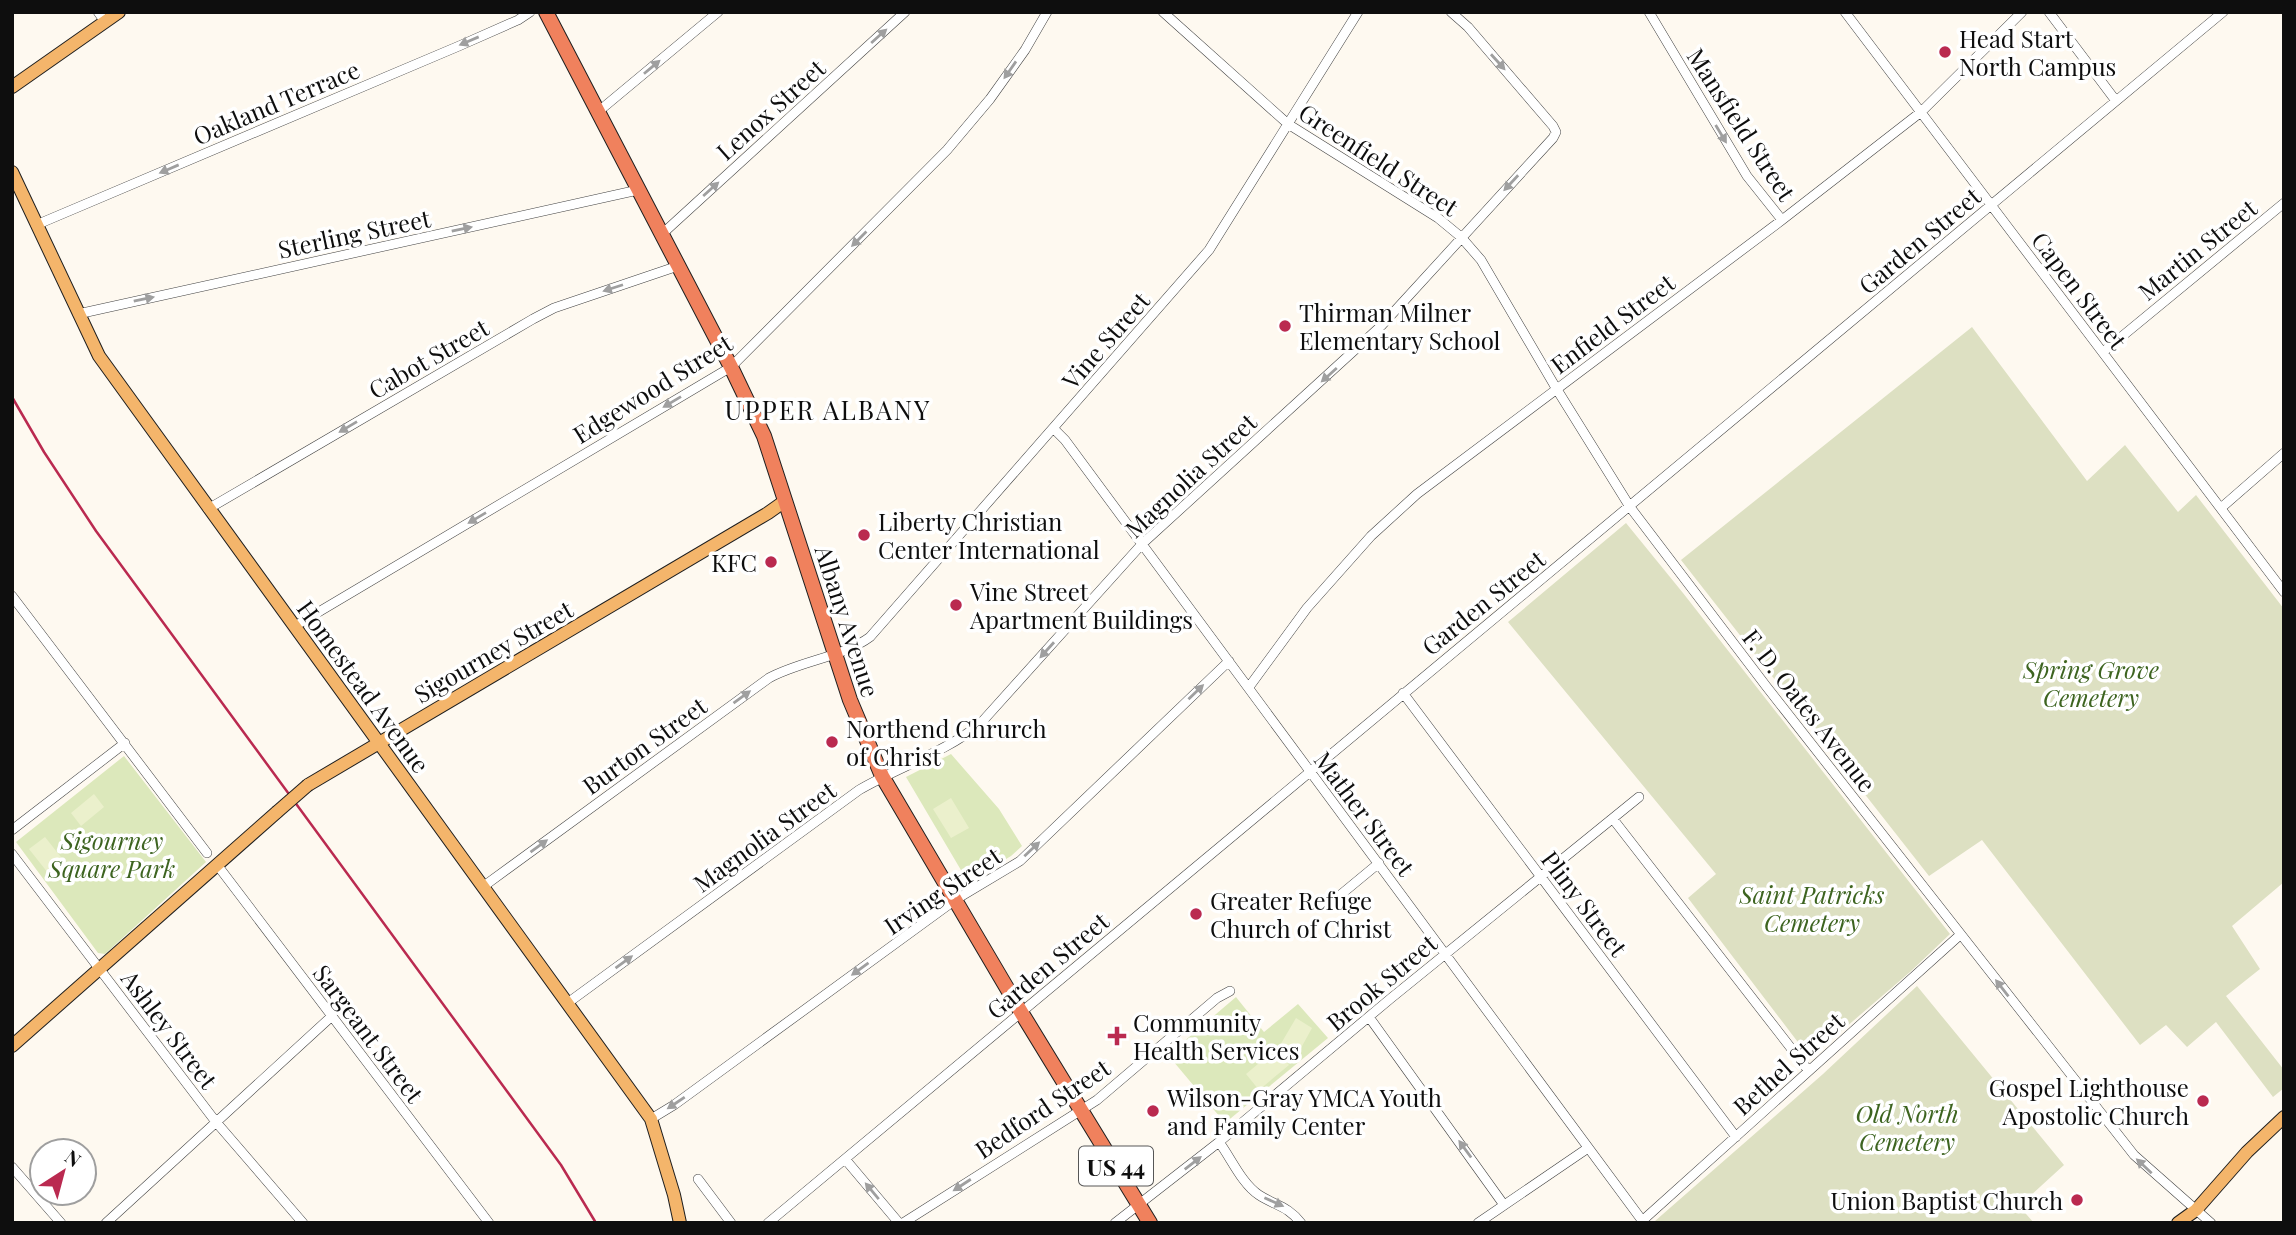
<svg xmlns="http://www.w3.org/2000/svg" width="2296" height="1235" font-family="'Playfair Display',serif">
	<rect width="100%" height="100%" fill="#fef9f0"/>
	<!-- green -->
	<path fill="#dce8bb" d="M 951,754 L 999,809 L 1022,846 L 1011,856 L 968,882 L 906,777 Z
		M 124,756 L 206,862 L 105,954 L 98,953 L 16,842 Z
		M 1236,997 L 1264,1032 L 1298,1004 L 1328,1038 L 1225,1123 L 1168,1055 Z"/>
	<!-- cemetery -->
	<path fill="#dde0c2" d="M 1972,327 L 2087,481 L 2125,445 L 2178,512 L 2196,495 L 2284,609 L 2284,882 L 2232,926 L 2260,969 L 2226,996 L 2284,1070 L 2284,1088 L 2273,1097 L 2216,1022 L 2187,1047 L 2166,1025 L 2140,1045 L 1982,840 L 1929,876 L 1681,560 Z
		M 1626,523 L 1683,593 L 1950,934 L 1910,972 L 1810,1058 L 1688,898 L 1716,874 L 1508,622 Z
		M 1917,986 L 2064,1165 L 2019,1206 L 2034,1223 L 1656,1223 L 1655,1221 L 1823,1074 Z"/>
	<!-- pitch -->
	<path fill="#ebf0cc" d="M 94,794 L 104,807 L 81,826 L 71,813 Z
		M 951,798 L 969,828 L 951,838 L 933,809 Z
		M 45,837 L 68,866 L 52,878 L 29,849 Z
		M 1296,1018 L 1312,1028 L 1296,1057 L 1279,1047 Z
		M 1276,1049 L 1289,1065 L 1259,1090 L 1246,1074 Z"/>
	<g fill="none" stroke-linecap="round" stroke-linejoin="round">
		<!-- minor casing -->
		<g stroke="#414141" stroke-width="10">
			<path id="minor" d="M 98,12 L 105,22
				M 1163,12 L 1288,124 L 1438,218 L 1461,237 L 1481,260 L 1556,388 L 1630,507 L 1766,686 L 2134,1155 L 2211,1223
				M 1649,12 L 1747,176 L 1782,220
				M 1845,12 L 2284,592
				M 2049,12 L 2116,101
				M 599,111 L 718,12
				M 36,225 L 459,46 L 518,20 L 530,12
				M 661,235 L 905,12
				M 78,314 L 638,190
				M 2103,352 L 2284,203
				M 1053,428 L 1065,440 L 1644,1223
				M 2221,508 L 2284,453
				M 208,509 L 533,319 L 554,308 L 678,266
				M 12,596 L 207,853
				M 295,626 L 731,367 L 947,150 L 990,99 L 1025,50 L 1047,12
				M 1249,687 L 1307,608 L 1371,536 L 1417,494 L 1782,220 L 1921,112 L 2022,12
				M 1403,693 L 1736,1137
				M 1613,819 L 1808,1070
				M 12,830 L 125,743
				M 12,854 L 216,1122 L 303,1223
				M 218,866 L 489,1223
				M 484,886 L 769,678 C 800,661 843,657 870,637 L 1209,250 L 1358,12
				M 1333,901 L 1379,863
				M 569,1002 L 859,790 C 898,767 944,753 980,724 L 1142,544 L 1381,326 L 1553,138 L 1556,132 L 1553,126 L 1468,27 L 1451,12
				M 1369,1017 L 1504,1205
				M 651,1119 L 674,1105 L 955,900 L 1020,861 L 1229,661
				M 1219,1142 C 1231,1158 1242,1184 1259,1195 C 1276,1206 1288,1206 1301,1223
				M 845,1159 L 899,1223
				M 12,1167 L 61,1223
				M 698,1179 L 731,1223
				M 1642,1221 L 1960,935
				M 106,1223 L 332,1016
				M 768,1223 L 2223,12
				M 903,1223 L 1097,1100 L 1217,998 L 1230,991
				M 1115,1223 L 1219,1142 L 1390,999 L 1639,797
				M 1478,1223 L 1588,1148"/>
		</g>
		<!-- major casing -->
		<g stroke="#1f1f1f" stroke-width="14">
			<path id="major" d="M 12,87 L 119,12
				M 12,172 L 99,356 L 651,1119 L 674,1195 L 680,1223
				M 308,785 L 768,513 L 785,501
				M 12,1046 L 277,812
				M 2178,1223 L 2196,1210 L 2247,1152 L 2284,1117"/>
		</g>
		<!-- highway casing -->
		<g stroke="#1f1f1f" stroke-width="16">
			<path id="highway" d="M 546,12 L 731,367 L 764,436 L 850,700 L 882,776 L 1021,1012 L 1150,1223"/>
		</g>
		<!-- minor -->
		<use href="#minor" stroke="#fff" stroke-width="9"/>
		<!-- major -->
		<use href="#major" stroke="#f4b56b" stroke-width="12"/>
		<!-- highway -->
		<use href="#highway" stroke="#f0815d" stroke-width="14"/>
		<!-- rail -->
		<path stroke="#ba2a50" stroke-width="2.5" d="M 12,397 L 44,452 L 96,531 L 561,1165 L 596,1223"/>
		<!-- major-bridge casing -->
		<g stroke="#1f1f1f" stroke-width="14" stroke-linecap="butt">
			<path id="major-bridge" d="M 277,812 L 308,785"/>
		</g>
		<!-- major-bridge -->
		<use href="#major-bridge" stroke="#f4b56b" stroke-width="12"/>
	</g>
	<!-- one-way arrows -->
	<defs><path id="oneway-solid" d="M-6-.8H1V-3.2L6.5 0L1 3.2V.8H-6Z" transform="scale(1.75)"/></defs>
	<g fill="#9f9f9f">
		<use href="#oneway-solid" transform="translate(879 36) rotate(-42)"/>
		<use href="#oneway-solid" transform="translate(469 41) rotate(157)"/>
		<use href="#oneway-solid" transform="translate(1498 62) rotate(48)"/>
		<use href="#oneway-solid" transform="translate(652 67) rotate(-40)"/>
		<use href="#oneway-solid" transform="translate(1010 70) rotate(125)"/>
		<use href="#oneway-solid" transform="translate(1721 134) rotate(59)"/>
		<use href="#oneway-solid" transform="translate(169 169) rotate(157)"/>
		<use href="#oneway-solid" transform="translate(1511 183) rotate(133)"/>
		<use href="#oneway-solid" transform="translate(711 189) rotate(-42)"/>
		<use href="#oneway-solid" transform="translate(462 229) rotate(-12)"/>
		<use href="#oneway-solid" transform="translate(859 239) rotate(135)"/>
		<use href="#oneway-solid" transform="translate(613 288) rotate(162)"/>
		<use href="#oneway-solid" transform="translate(144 299) rotate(-12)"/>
		<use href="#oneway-solid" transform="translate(1329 375) rotate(138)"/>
		<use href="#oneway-solid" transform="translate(672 402) rotate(149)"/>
		<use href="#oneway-solid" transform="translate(348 427) rotate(149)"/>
		<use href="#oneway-solid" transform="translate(477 518) rotate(149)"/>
		<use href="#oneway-solid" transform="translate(1047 650) rotate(132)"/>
		<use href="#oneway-solid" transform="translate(1196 692) rotate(-44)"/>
		<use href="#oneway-solid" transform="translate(742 697) rotate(-36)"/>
		<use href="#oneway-solid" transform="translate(539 846) rotate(-36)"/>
		<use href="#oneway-solid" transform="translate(1032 849) rotate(-43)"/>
		<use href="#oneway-solid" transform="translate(624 962) rotate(-36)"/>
		<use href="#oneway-solid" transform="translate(860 969) rotate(144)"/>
		<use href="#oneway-solid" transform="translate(2002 988) rotate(-128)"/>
		<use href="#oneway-solid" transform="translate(676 1103) rotate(146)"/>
		<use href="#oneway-solid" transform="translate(1465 1149) rotate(-126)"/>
		<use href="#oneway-solid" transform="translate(1193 1163) rotate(-38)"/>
		<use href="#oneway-solid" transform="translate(2144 1166) rotate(-137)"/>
		<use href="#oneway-solid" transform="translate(962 1185) rotate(147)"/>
		<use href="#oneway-solid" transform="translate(872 1191) rotate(-130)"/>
		<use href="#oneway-solid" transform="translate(1274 1202) rotate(24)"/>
	</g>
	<!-- markers -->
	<g fill="#ba2a50" stroke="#fff" stroke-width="2.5">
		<circle cx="1945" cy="52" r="7"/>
		<circle cx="1285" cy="326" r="7"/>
		<circle cx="864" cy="535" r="7"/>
		<circle cx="771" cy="562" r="7"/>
		<circle cx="956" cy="605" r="7"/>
		<circle cx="832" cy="742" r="7"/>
		<circle cx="1196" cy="914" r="7"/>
		<path d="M1113.5 1025.5h7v7h7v7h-7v7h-7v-7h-7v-7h7z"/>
		<circle cx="2203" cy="1101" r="7"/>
		<circle cx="1153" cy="1111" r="7"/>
		<circle cx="2077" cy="1200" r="7"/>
	</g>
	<g text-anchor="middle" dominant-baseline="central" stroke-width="7" stroke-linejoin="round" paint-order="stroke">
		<!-- shield labels -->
		<rect fill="#fff" stroke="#565656" stroke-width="2" x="1079" y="1146.5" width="74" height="39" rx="5"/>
		<g font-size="23" font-weight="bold" fill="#0e0e0e">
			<text x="1116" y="1166">US 44</text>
		</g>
		<!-- poi labels -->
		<g font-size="24" fill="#0e0e0e" stroke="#fff" text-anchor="start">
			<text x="1959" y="38">Head Start<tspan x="1959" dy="28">North Campus</tspan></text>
			<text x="1299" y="312">Thirman Milner<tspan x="1299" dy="28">Elementary School</tspan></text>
			<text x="878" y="521">Liberty Christian<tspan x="878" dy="28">Center International</tspan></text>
			<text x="757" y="562" text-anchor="end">KFC</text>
			<text x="970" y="591">Vine Street<tspan x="970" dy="28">Apartment Buildings</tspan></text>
			<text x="846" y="728">Northend Chrurch<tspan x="846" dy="28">of Christ</tspan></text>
			<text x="1210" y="900">Greater Refuge<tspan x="1210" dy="28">Church of Christ</tspan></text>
			<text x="1133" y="1022">Community<tspan x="1133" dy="28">Health Services</tspan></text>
			<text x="2189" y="1087" text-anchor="end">Gospel Lighthouse<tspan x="2189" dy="28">Apostolic Church</tspan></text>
			<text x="1167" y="1097">Wilson-Gray YMCA Youth<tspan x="1167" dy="28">and Family Center</tspan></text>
			<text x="2063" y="1200" text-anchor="end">Union Baptist Church</text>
		</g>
		<!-- street labels -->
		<g font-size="24" fill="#0e0e0e" stroke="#fff">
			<text transform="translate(276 102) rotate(-23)">Oakland Terrace</text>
			<text transform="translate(770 109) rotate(-42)">Lenox Street</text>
			<text transform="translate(1742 124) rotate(57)">Mansfield Street</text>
			<text transform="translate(1379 159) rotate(33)">Greenfield Street</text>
			<text transform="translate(354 233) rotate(-12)">Sterling Street</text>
			<text transform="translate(1919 240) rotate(-40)">Garden Street</text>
			<text transform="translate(2197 249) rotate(-39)">Martin Street</text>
			<text transform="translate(2080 290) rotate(53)">Capen Street</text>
			<text transform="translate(1612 323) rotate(-37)">Enfield Street</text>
			<text transform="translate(1105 340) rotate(-49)">Vine Street</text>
			<text transform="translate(428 358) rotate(-30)">Cabot Street</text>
			<text transform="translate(652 388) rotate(-32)">Edgewood Street</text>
			<text transform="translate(1190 475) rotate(-43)">Magnolia Street</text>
			<text transform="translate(1483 602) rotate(-39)">Garden Street</text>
			<text transform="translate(848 621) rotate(72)">Albany Avenue</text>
			<text transform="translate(493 651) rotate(-30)">Sigourney Street</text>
			<text transform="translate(364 686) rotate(54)">Homestead Avenue</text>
			<text transform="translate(1810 710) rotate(52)">F. D. Oates Avenue</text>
			<text transform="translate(644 745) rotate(-36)">Burton Street</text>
			<text transform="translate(1365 813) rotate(53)">Mather Street</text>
			<text transform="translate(764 836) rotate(-36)">Magnolia Street</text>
			<text transform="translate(942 890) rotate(-34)">Irving Street</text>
			<text transform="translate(1585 903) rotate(53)">Pliny Street</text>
			<text transform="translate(1047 965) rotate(-40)">Garden Street</text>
			<text transform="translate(1381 982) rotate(-40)">Brook Street</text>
			<text transform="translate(170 1029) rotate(53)">Ashley Street</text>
			<text transform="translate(369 1033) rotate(53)">Sargeant Street</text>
			<text transform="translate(1788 1063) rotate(-42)">Bethel Street</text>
			<text transform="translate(1042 1108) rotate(-34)">Bedford Street</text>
		</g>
		<!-- park labels -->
		<g font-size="24" font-style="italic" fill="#3d6420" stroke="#fff">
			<text x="2091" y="669">Spring Grove<tspan x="2091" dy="28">Cemetery</tspan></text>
			<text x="112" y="840">Sigourney<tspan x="112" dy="28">Square Park</tspan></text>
			<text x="1812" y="894">Saint Patricks<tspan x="1812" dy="28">Cemetery</tspan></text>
			<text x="1907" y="1113">Old North<tspan x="1907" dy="28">Cemetery</tspan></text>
		</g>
		<!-- neighbourhood labels -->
		<g font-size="26" letter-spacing="2" fill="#0e0e0e" stroke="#fff">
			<text x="828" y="409">UPPER ALBANY</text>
		</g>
	</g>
	<!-- border -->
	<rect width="2296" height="1235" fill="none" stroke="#0e0e0e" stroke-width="28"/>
	<!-- north arrow -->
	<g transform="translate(63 1172) rotate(36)"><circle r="33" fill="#ffffff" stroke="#9f9f9f" stroke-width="2"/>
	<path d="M0-5L12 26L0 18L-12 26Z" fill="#ba2a50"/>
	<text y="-10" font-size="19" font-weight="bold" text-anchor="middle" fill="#0e0e0e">N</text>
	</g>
</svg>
